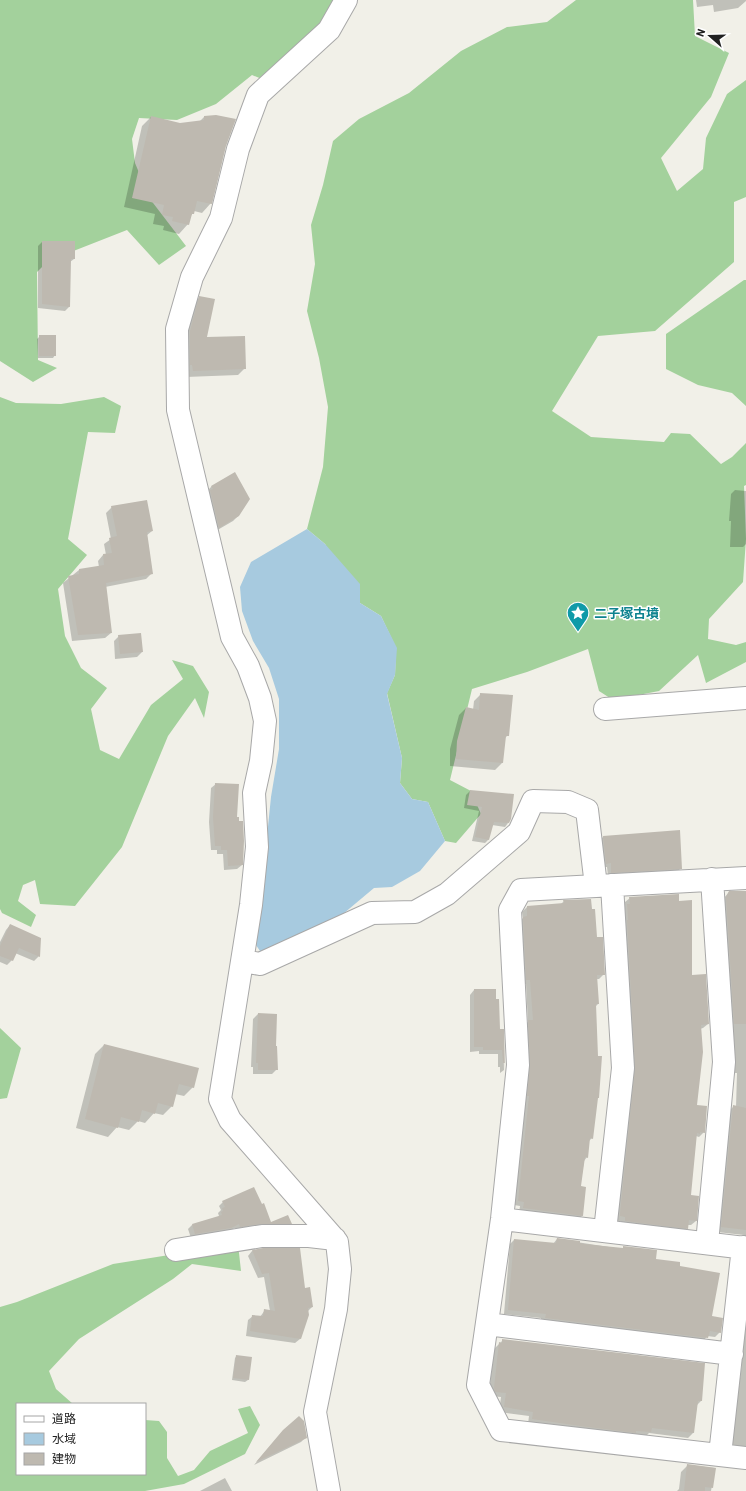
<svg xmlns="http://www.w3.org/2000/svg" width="746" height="1491" font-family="Barlow,'Noto Sans JP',sans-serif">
	<rect width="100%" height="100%" fill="#f1f0e8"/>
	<!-- forest -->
	<path fill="#a3d19c" d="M 0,0 L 342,0 L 269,82 L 252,75 L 216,104 L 177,120 L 139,118 L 132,139 L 135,163 L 150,199 L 186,246 L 159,265 L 127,230 L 48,261 L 37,272 L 38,360 L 57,368 L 33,382 L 0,361 Z
		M 576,0 L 693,0 L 695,36 L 729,53 L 711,97 L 661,158 L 677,191 L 703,169 L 706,138 L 727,94 L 746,80 L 746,197 L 734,202 L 734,262 L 655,331 L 598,336 L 552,411 L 591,437 L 664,442 L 671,433 L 690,434 L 721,464 L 732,457 L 746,443 L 746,485 L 744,486 L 746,539 L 743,582 L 709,619 L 708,639 L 736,645 L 746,642 L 746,662 L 706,683 L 698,655 L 659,691 L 613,700 L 599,691 L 588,649 L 527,672 L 472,689 L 450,780 L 471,791 L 481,814 L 456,843 L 445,841 L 428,802 L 412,799 L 400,783 L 402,758 L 387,693 L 395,675 L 396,648 L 381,616 L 360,603 L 325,544 L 307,529 L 323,467 L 328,407 L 319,358 L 307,311 L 315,264 L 311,225 L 323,185 L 333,141 L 359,119 L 409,93 L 461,51 L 507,27 L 547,22 Z
		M 744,280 L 746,280 L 746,406 L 732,393 L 698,385 L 666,369 L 666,334 Z
		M 0,397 L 16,403 L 61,404 L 104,397 L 121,406 L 115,433 L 88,432 L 68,539 L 87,555 L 58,589 L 65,636 L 81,668 L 107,688 L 91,709 L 100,750 L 119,759 L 151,705 L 183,679 L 172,660 L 193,666 L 209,692 L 204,718 L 195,698 L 168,736 L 122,847 L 75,906 L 40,904 L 35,880 L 23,885 L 18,901 L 36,915 L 31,927 L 2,913 L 0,909 Z
		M 0,1028 L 21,1048 L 7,1098 L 0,1099 Z
		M 238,1244 L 241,1271 L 192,1264 L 173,1279 L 79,1339 L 49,1371 L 56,1389 L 73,1404 L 17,1404 L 17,1474 L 145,1474 L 145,1420 L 159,1421 L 167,1432 L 167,1458 L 178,1476 L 194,1470 L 210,1451 L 248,1433 L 238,1409 L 250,1406 L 260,1425 L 245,1454 L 184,1484 L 145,1491 L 0,1491 L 0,1307 L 17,1302 L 113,1264 Z"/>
	<!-- water -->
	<path fill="#a7cadf" d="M 307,529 L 325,544 L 360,584 L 360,603 L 381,616 L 397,648 L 395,675 L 387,694 L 402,758 L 400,783 L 412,799 L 428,802 L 445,841 L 420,871 L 392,887 L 374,888 L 337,919 L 264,957 L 256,945 L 271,797 L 279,749 L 279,699 L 269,668 L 253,641 L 242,611 L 240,587 L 251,562 Z"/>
	<!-- shadow -->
	<path fill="#0003" d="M 696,0 L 746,0 L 746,1 L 738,8 L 714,12 L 713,5 L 697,7 Z
		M 151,117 L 180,124 L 199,122 L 204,117 L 225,146 L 211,203 L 202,213 L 194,211 L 190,217 L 188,224 L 179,234 L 163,230 L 164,226 L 153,224 L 155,214 L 124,207 L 142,126 Z
		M 42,242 L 74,259 L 70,262 L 69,307 L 65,311 L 38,308 L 38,246 Z
		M 200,297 L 205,338 L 245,368 L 238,375 L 186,377 L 183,338 L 193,304 Z
		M 40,336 L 55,355 L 53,358 L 38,358 L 37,339 Z
		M 212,486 L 238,516 L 233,521 L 214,532 L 207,491 Z
		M 735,490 L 746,491 L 746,544 L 743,547 L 730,547 L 731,521 L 729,521 L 731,494 Z
		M 112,507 L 152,531 L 146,536 L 151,574 L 146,579 L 105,587 L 111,633 L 105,638 L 72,641 L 63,583 L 79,570 L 99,567 L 98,561 L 103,555 L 106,555 L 104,544 L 111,539 L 106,513 Z
		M 119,636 L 142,652 L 137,657 L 115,659 L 114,641 Z
		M 481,694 L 508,735 L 504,739 L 502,763 L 495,770 L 450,766 L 450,749 L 459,715 L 466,708 L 473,710 L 474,701 Z
		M 216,784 L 235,818 L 242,865 L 237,869 L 224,870 L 223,854 L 217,854 L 217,850 L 211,850 L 209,822 L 211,788 Z
		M 470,791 L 508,823 L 505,827 L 492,825 L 488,840 L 485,843 L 472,841 L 479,811 L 464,808 L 466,795 Z
		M 679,832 L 681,868 L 677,872 L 608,876 L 607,867 L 602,867 L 599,841 L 603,837 Z
		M 746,891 L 746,1241 L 743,1240 L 744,1235 L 717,1232 L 729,1111 L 734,1106 L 736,1107 L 737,1073 L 731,1073 L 724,898 L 729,892 Z
		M 630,898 L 678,902 L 691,976 L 708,1024 L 703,1028 L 700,1029 L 696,1105 L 704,1132 L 699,1137 L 696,1136 L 690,1196 L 696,1221 L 691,1225 L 688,1225 L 687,1228 L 683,1233 L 621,1225 L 621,1221 L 616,1221 L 623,910 L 625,908 L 625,902 Z
		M 564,901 L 596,938 L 604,974 L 599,979 L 596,979 L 598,1004 L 595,1007 L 597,1099 L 592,1138 L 588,1142 L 587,1157 L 584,1161 L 580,1187 L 582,1216 L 577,1220 L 519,1213 L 520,1206 L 514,1205 L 524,1026 L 528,1022 L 526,984 L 522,984 L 519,922 L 523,918 L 522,912 L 527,907 L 561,904 Z
		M 10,925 L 39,956 L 34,961 L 15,953 L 12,960 L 7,965 L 0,962 L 0,942 L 6,930 Z
		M 474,990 L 499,1030 L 503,1030 L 504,1070 L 500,1073 L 500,1067 L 498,1067 L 498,1054 L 479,1054 L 479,1051 L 470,1052 L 470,995 Z
		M 258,1014 L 277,1069 L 272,1074 L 253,1074 L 253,1067 L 251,1067 L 253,1019 Z
		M 104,1045 L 193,1087 L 184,1096 L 175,1094 L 172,1106 L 163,1115 L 154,1113 L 145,1123 L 138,1121 L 129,1130 L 117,1127 L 108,1137 L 76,1128 L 95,1054 Z
		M 223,1202 L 271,1223 L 290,1223 L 286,1227 L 236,1230 L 235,1228 L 226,1232 L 191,1238 L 188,1229 L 192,1225 L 218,1218 L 219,1216 L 218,1213 L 221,1210 L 219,1206 Z
		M 557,1239 L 622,1249 L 624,1247 L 655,1260 L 679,1266 L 720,1332 L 715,1337 L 707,1336 L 702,1343 L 541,1323 L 541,1318 L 504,1314 L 510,1244 L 514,1240 L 553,1244 Z
		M 263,1250 L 304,1289 L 312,1307 L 308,1311 L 300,1339 L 295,1343 L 246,1336 L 248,1320 L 253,1316 L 260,1317 L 265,1310 L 270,1311 L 264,1277 L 258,1278 L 248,1256 L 252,1251 Z
		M 746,1300 L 746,1452 L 731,1449 L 742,1363 L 739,1363 Z
		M 503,1340 L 704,1364 L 701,1401 L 697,1405 L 693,1433 L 688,1438 L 649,1433 L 645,1437 L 528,1424 L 529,1416 L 499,1412 L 501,1397 L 490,1396 L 489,1394 L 494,1349 Z
		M 237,1356 L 248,1380 L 245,1382 L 232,1380 L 235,1358 Z
		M 283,1431 L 306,1437 L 301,1442 L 254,1465 Z
		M 688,1465 L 715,1468 L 711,1491 L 677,1491 L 679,1489 L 681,1472 Z
		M 225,1478 L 232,1491 L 200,1491 Z"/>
	<!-- building -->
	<path fill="#beb9b0" d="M 216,115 L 236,119 L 226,146 L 212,204 L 197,201 L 194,214 L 192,214 L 189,225 L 172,221 L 173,217 L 162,215 L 164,205 L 132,198 L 151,116 L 180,123 L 204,120 L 204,116 Z
		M 42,241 L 75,241 L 75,259 L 71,259 L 70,307 L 42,304 Z
		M 199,296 L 215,299 L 207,337 L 245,336 L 246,369 L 193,371 L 192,365 L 190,365 L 190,331 Z
		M 39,335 L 56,335 L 56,356 L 39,356 Z
		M 235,472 L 250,499 L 239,516 L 219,528 L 210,490 L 213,489 L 211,486 Z
		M 147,500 L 153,531 L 147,532 L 153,574 L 106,583 L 112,633 L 78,635 L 68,576 L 79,574 L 79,569 L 104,565 L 103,554 L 112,553 L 109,538 L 117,536 L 111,506 Z
		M 141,633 L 143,652 L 120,654 L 118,635 Z
		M 480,693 L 513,695 L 509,736 L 506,736 L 503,763 L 456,759 L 457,741 L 466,707 L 479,710 Z
		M 215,783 L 239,784 L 237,817 L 239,817 L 239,821 L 243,821 L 244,841 L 243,865 L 228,866 L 227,850 L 221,850 L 221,846 L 215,846 L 213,817 Z
		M 470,790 L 514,794 L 511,819 L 509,823 L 494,822 L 489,840 L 475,837 L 482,807 L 467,805 Z
		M 680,830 L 682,869 L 611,873 L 611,863 L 606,864 L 603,836 Z
		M 729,891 L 746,891 L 746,1024 L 734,1024 L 726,897 Z
		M 679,894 L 679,901 L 692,900 L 692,975 L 706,974 L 709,1024 L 701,1025 L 703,1052 L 697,1105 L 707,1106 L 705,1133 L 700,1132 L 700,1134 L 697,1133 L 691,1195 L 699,1196 L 697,1221 L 689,1220 L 688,1229 L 625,1221 L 625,1217 L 620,1216 L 620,1213 L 635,1067 L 627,920 L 628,920 L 627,904 L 630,904 L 629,897 Z
		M 591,899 L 592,909 L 595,909 L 597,937 L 603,937 L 605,975 L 597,975 L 599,1004 L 596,1004 L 598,1056 L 602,1056 L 599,1098 L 598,1098 L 593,1139 L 590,1138 L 588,1158 L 585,1157 L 581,1186 L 586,1187 L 583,1216 L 523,1208 L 524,1202 L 518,1201 L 529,1096 L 527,1096 L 530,1064 L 528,1020 L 533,1020 L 530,980 L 526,980 L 523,917 L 527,916 L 527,906 L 564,903 L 563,900 Z
		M 10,924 L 41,938 L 40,957 L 19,948 L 13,961 L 0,956 L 0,946 Z
		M 474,989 L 496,989 L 496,999 L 499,999 L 500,1029 L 504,1029 L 505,1070 L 505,1063 L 503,1063 L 502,1050 L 483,1050 L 483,1047 L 474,1047 Z
		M 258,1013 L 277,1014 L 276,1046 L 277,1046 L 278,1070 L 258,1070 L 258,1063 L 256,1063 Z
		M 104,1044 L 199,1068 L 194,1088 L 179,1084 L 173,1107 L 158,1103 L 155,1114 L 142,1110 L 139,1122 L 121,1117 L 118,1128 L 85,1119 Z
		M 733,1105 L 746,1108 L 746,1230 L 721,1227 Z
		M 254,1187 L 262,1204 L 264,1203 L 271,1222 L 288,1215 L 292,1224 L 262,1224 L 240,1227 L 239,1224 L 231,1228 L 195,1234 L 192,1224 L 222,1215 L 221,1212 L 223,1211 L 222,1208 L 225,1207 L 222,1201 Z
		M 557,1238 L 580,1241 L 580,1243 L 584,1244 L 623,1248 L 623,1246 L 657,1250 L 656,1259 L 680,1262 L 680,1266 L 720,1273 L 712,1316 L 723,1318 L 721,1333 L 710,1331 L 708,1338 L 545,1318 L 546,1314 L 508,1310 L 514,1239 L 556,1243 Z
		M 263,1248 L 300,1248 L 305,1288 L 310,1287 L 313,1307 L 308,1308 L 309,1315 L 301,1339 L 250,1331 L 252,1315 L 263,1316 L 264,1309 L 275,1311 L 269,1273 L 262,1274 L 252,1250 Z
		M 502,1339 L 705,1363 L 702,1401 L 698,1401 L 694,1433 L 652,1428 L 651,1432 L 636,1431 L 636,1433 L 580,1426 L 532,1419 L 533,1412 L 504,1407 L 506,1393 L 495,1392 L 494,1388 L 499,1342 L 502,1343 Z
		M 236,1355 L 252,1357 L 249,1380 L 233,1378 Z
		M 299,1416 L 304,1421 L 307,1438 L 256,1462 L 283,1430 Z
		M 687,1464 L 716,1468 L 713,1488 L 705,1487 L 705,1491 L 684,1491 Z"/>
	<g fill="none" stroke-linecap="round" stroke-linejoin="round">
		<!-- minor casing -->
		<g stroke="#a8a8a8" stroke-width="24">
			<path id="minor" d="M 605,709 L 746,698
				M 746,878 L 521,890 L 510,910 L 518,1065 L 502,1219 L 478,1385 L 501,1430 L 746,1458
				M 243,961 L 260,964 L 372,913 L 415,912 L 447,894 L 519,832 L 533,801 L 568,802 L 587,810 L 596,886
				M 502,1219 L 746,1248
				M 605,1231 L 623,1068 L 612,885
				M 707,1243 L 724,1062 L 712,879
				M 176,1250 L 262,1236 L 309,1236 L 335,1239
				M 487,1324 L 732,1354
				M 720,1455 L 743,1247
				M 329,1491 L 315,1412 L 336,1309 L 340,1269 L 337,1242 L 230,1120 L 220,1099 L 251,905 L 257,847 L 254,793 L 261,761 L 265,721 L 260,698 L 248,666 L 232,637 L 178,410 L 177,329 L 192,277 L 221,218 L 238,149 L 258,95 L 329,30 L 346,0"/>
		</g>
		<!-- minor -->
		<use href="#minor" stroke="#fff" stroke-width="22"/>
	</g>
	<!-- icons -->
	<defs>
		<g id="sight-pin" transform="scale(1.15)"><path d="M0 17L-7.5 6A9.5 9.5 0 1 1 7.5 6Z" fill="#0f9aa8" stroke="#fff"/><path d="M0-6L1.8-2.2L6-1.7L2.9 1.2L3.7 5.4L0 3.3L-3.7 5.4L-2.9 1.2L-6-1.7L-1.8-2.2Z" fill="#fff"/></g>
	</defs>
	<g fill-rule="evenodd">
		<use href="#sight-pin" x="578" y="613"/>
	</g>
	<g text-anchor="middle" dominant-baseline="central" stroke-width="3" stroke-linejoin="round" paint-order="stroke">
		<!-- culture labels -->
		<g font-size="13" font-weight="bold" fill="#0d838f" stroke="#fff" text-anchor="start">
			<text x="594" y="613">二子塚古墳</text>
		</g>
	</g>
	<!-- legend -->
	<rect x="16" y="1403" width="130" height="72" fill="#ffffff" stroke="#a6a6a6"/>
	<rect x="24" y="1416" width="20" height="6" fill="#ffffff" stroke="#a6a6a6"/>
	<text x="52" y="1423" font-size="12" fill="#212121">道路</text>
	<rect x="24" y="1433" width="20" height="12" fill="#a7cadf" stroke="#a6a6a6"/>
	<text x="52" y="1443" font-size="12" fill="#212121">水域</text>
	<rect x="24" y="1453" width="20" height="12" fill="#beb9b0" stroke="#a6a6a6"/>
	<text x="52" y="1463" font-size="12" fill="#212121">建物</text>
	<!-- north arrow -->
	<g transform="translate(710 36) rotate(290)" stroke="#ffffff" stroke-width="3" paint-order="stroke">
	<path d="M0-3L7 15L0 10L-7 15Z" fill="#212121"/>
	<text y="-6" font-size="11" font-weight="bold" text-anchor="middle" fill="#212121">N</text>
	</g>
</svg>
